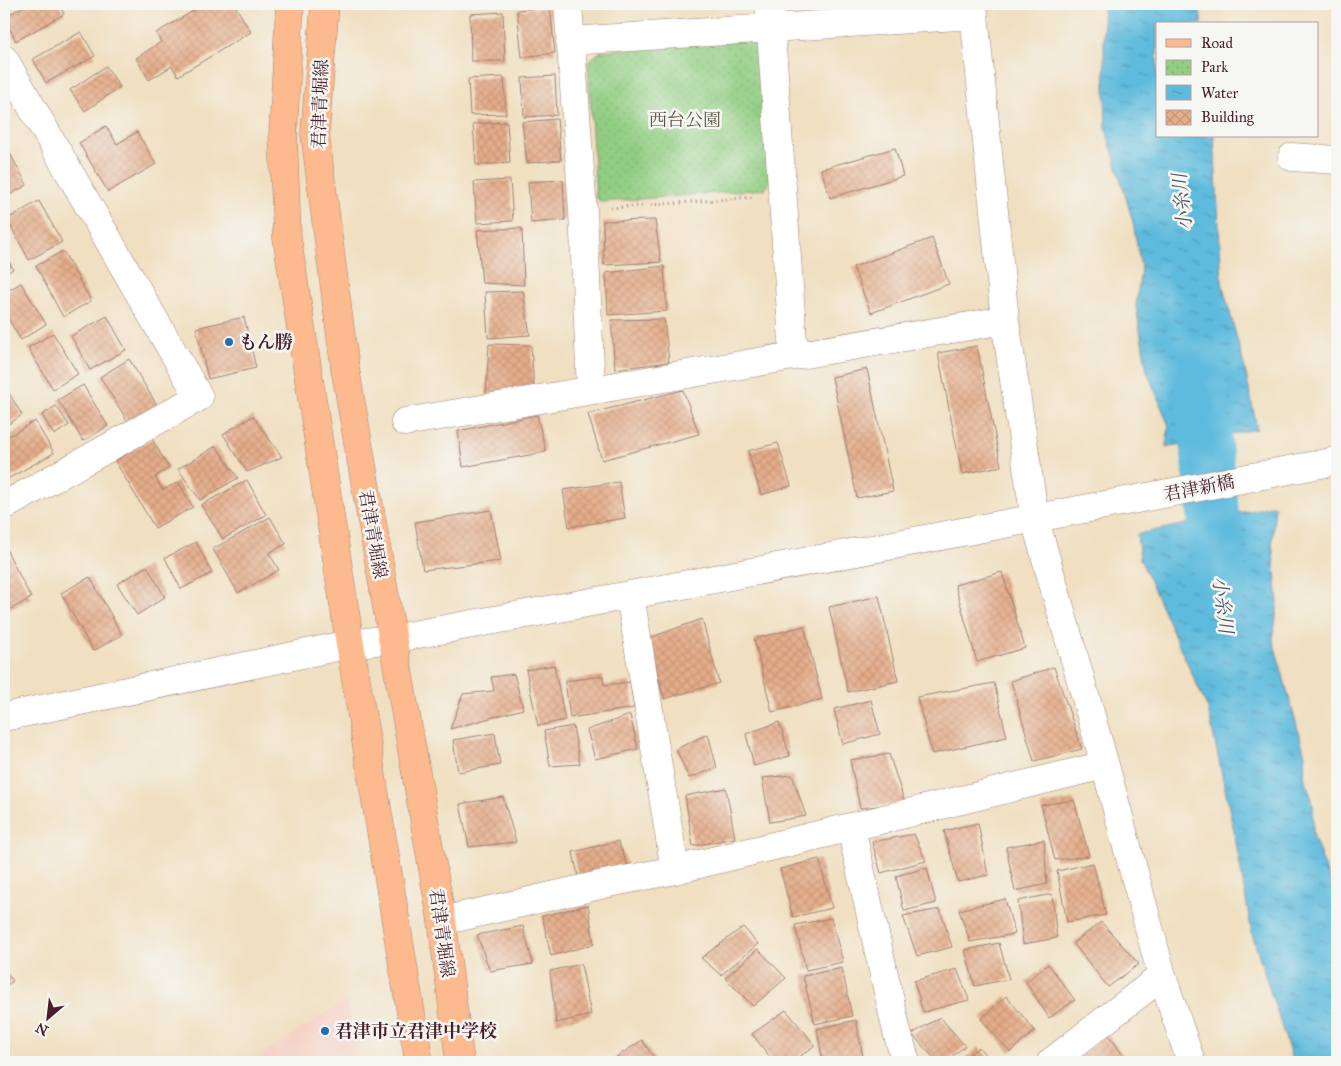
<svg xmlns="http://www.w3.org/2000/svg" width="1341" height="1066" font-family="'IM FELL Great Primer','Noto Serif JP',serif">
	<defs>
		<pattern id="park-dots" width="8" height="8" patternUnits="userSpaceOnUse" patternTransform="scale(1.25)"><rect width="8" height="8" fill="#91ce82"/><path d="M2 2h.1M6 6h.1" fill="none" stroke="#7fb070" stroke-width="1.8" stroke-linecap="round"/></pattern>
		<pattern id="water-ripples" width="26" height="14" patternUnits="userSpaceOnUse" patternTransform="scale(1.25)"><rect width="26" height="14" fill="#5fbbdd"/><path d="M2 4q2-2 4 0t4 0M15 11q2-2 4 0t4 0" fill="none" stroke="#5097b3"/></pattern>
		<pattern id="building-cross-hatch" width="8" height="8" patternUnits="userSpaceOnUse" patternTransform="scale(1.25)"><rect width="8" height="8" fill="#e5ad8a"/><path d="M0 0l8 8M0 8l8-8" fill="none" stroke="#c69477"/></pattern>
	</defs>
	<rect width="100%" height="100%" fill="#f6f6f2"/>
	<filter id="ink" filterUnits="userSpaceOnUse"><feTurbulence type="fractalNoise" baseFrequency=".02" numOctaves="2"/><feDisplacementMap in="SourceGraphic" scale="10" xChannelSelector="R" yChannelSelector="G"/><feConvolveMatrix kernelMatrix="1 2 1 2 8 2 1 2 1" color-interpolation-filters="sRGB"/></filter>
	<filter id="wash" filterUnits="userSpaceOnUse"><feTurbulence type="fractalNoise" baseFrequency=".0096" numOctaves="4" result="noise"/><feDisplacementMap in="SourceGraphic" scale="20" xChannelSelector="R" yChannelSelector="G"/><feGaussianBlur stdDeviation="1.12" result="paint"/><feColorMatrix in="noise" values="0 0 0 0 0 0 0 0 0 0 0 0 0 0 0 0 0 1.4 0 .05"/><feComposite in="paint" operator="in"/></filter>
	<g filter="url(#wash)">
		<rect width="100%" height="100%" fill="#f0dfc0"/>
		<!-- built -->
		<path fill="#f6d1c5" d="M 346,1000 L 359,1062 L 250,1062 Z"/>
		<!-- park -->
		<path fill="url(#park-dots)" stroke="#6e7656" d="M 747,38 L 762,51 L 770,183 L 765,189 L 602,202 L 596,198 L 588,62 L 601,51 Z"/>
		<!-- water -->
		<path fill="url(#water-ripples)" stroke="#546d84" d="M 1103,4 L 1199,4 L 1202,24 L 1157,24 L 1157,136 L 1214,136 L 1222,283 L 1245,369 L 1257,429 L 1166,447 L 1169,426 L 1147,371 L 1136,306 L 1141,268 L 1133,222 L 1106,129 Z
			M 1275,505 L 1272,543 L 1278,602 L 1273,640 L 1305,755 L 1304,777 L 1313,803 L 1313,834 L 1337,901 L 1337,1062 L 1293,1062 L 1252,934 L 1234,831 L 1208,709 L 1140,559 L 1137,534 Z"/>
		<!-- pier -->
		<path fill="#f0dfc0" d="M 1275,502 L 1278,504 L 1135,534 L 1137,531 Z"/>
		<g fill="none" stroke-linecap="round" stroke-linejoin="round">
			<!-- river -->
			<path stroke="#5fbbdd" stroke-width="52" d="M 1198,367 L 1221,590"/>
		</g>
		<g id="blocks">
			<!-- building -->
			<path fill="url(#building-cross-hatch)" d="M 28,4 L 59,4 L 64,14 L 16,41 L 4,17 Z
				M 205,4 L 234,4 L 251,32 L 178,76 L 172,66 L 149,80 L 136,58 L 161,42 L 156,33 Z
				M 550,7 L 555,53 L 522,57 L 517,10 Z
				M 503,12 L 505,61 L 471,61 L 470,14 Z
				M 81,32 L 95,56 L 46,83 L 33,59 Z
				M 106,66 L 120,87 L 85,111 L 70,90 Z
				M 555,76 L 557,115 L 524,117 L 522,78 Z
				M 504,77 L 506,114 L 470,115 L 468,79 Z
				M 557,119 L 561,160 L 527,163 L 522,122 Z
				M 507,122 L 510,163 L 476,165 L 473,124 Z
				M 106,126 L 117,144 L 137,132 L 156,164 L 108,192 L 79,143 Z
				M 6,146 L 27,185 L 4,198 L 4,147 Z
				M 895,148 L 903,176 L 830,198 L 821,169 Z
				M 510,180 L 513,221 L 477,223 L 474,182 Z
				M 563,180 L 565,220 L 531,223 L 528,182 Z
				M 39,201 L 62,242 L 29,260 L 7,219 Z
				M 655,220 L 661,262 L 604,265 L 603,221 Z
				M 522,228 L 524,285 L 482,283 L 477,230 Z
				M 932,238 L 949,284 L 871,313 L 853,267 Z
				M 63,251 L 91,301 L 63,317 L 36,266 Z
				M 4,253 L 13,269 L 4,275 Z
				M 664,266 L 667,311 L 608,315 L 606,273 Z
				M 21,283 L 46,324 L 21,340 L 4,312 L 4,293 Z
				M 523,291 L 530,335 L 488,338 L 485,292 Z
				M 107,316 L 126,350 L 90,370 L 71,336 Z
				M 244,317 L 256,368 L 208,379 L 196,328 Z
				M 664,319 L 669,362 L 615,369 L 611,320 Z
				M 53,333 L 78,374 L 53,389 L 28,348 Z
				M 489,344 L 531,345 L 534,391 L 486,394 Z
				M 977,346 L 1001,466 L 962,474 L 938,353 Z
				M 129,359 L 158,407 L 130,425 L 100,377 Z
				M 867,369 L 893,491 L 857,498 L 832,377 Z
				M 4,385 L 22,415 L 4,427 Z
				M 83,385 L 108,426 L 83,441 L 58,400 Z
				M 683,390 L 699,434 L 602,460 L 588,414 Z
				M 56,406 L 69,425 L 54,435 L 42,415 Z
				M 537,415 L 546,452 L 463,467 L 458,431 Z
				M 253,416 L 282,457 L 247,472 L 223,434 Z
				M 35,421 L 54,453 L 4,481 L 4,439 Z
				M 152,439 L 169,468 L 155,477 L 163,490 L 178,482 L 193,507 L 155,528 L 115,461 Z
				M 778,443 L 791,486 L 761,495 L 748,451 Z
				M 216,446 L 238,478 L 200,500 L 178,469 Z
				M 247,480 L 266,515 L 223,539 L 201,505 Z
				M 619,482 L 625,518 L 569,527 L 563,490 Z
				M 491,510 L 501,561 L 423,570 L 415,522 Z
				M 270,517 L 286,544 L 269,553 L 279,570 L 238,593 L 213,549 Z
				M 196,542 L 212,573 L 181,589 L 165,558 Z
				M 4,545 L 31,598 L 4,613 Z
				M 147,566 L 165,597 L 137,615 L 117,584 Z
				M 1002,572 L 1025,648 L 977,662 L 955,585 Z
				M 90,577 L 122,635 L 93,651 L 61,593 Z
				M 879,596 L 898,681 L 848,692 L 829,607 Z
				M 702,619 L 719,683 L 664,699 L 649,638 Z
				M 804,626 L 822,699 L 772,712 L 754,639 Z
				M 554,665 L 565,720 L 538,726 L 526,670 Z
				M 1054,667 L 1082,749 L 1034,761 L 1011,681 Z
				M 514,674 L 523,709 L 450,729 L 463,694 L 494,691 L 491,677 Z
				M 603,676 L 604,685 L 630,682 L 634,708 L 570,718 L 565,681 Z
				M 994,683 L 1007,737 L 932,754 L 917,697 Z
				M 871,700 L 880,734 L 843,744 L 834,709 Z
				M 630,715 L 638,749 L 595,759 L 587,730 Z
				M 779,722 L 790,756 L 754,766 L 746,734 Z
				M 573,726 L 580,764 L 550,766 L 544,731 Z
				M 495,733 L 500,765 L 458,772 L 453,740 Z
				M 708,734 L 717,768 L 689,778 L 676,749 Z
				M 889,754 L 905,803 L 860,808 L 850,760 Z
				M 792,775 L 806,816 L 770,822 L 762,778 Z
				M 726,788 L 735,838 L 693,846 L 685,796 Z
				M 503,797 L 516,842 L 469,847 L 460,804 Z
				M 1074,800 L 1089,856 L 1055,860 L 1041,805 Z
				M 978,823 L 988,875 L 958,882 L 944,831 Z
				M 914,834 L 926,861 L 881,873 L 872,842 Z
				M 1044,840 L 1047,884 L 1015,891 L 1006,847 Z
				M 618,841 L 629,869 L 579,881 L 573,852 Z
				M 819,859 L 832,908 L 793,917 L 780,869 Z
				M 1093,863 L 1106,915 L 1067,922 L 1057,871 Z
				M 927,868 L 936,903 L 904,911 L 896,876 Z
				M 1052,894 L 1057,938 L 1023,944 L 1018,901 Z
				M 1005,899 L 1015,934 L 970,942 L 959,910 Z
				M 588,905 L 594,944 L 551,956 L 542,916 Z
				M 940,909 L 952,947 L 917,956 L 903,916 Z
				M 831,918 L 843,962 L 806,970 L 795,925 Z
				M 1101,922 L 1139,964 L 1108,987 L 1073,943 Z
				M 523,926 L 533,964 L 490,971 L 477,935 Z
				M 743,927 L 758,944 L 721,975 L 701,958 Z
				M 999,943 L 1009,979 L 975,986 L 965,950 Z
				M 758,949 L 786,978 L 753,1006 L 725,978 Z
				M 581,964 L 591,1015 L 556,1023 L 550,971 Z
				M 1048,964 L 1075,1000 L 1049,1018 L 1026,982 Z
				M 842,968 L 852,1016 L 815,1024 L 803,976 Z
				M 957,969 L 969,1000 L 923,1012 L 914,981 Z
				M 4,970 L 13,981 L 4,987 Z
				M 1006,996 L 1035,1031 L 1010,1052 L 981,1019 Z
				M 786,1010 L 815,1045 L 793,1062 L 774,1062 L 752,1034 Z
				M 940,1017 L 965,1046 L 945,1062 L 937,1062 L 912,1034 Z
				M 856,1020 L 864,1062 L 823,1062 L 817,1029 Z
				M 1107,1033 L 1128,1062 L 1073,1062 Z
				M 642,1040 L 657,1062 L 609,1062 Z
				M 979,1047 L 991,1062 L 960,1062 Z"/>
		</g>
	</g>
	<g filter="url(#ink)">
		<use href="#blocks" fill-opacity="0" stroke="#9d7f76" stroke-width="1"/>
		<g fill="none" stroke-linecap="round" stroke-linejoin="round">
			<!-- minor casing -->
			<g stroke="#9d7f76" stroke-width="29">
				<path id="minor" d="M 568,4 L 583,211 L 591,390
					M 769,4 L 794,356
					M 973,4 L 1005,320 L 1035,520 L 1105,765 L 1162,976 L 1191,1062
					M 570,41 L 974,15
					M 4,59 L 199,397 L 4,506
					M 1292,157 L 1337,160
					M 405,422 L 1005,320
					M 630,595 L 675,870
					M 4,717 L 350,644 L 391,639 L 630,595 L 1337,461
					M 851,828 L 897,1032 L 906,1062
					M 442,921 L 604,884 L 675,870 L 1105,765
					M 1051,1062 L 1162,976"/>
			</g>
			<!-- major casing -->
			<g stroke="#9d7f76" stroke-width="29">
				<path id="major" d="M 290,4 L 283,134 L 287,238 L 350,644 L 419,1062
					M 325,4 L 315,134 L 345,368 L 442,921 L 460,1062"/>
			</g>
			<!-- path -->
			<path stroke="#9d7f76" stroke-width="3" stroke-dasharray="1 4" stroke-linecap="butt" d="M 611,208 L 755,197"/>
			<!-- minor -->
			<use href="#minor" stroke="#fff" stroke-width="28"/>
			<!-- major -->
			<use href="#major" stroke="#fcba8e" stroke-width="28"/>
		</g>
	</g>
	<!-- markers -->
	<g fill="#1f6fb2" stroke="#f6f6f2" stroke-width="2">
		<circle cx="229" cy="342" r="5"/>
		<circle cx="325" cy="1031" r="5"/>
	</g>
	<g text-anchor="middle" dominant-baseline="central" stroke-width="5" stroke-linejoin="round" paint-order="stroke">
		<!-- street labels -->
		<g font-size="18" fill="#4a1f2b" stroke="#f6f6f2">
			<text transform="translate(320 104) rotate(-88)">君津青堀線</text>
			<text transform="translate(1199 488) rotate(-11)">君津新橋</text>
			<text transform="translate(373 534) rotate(80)">君津青堀線</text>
			<text transform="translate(442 933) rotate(82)">君津青堀線</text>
		</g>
		<!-- park labels -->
		<g font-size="18" fill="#5f5445" stroke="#f6f6f2">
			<text x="685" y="120">西台公園</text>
		</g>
		<!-- poi labels -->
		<g font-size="18" font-weight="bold" fill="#4a1f2b" stroke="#f6f6f2" text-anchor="start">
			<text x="239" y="342">もん勝</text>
			<text x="335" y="1031">君津市立君津中学校</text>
		</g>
		<!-- water labels -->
		<g font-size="19" font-style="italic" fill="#515669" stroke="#f6f6f2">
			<text transform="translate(1182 202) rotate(-96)">小糸川</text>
			<text transform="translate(1223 605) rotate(83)">小糸川</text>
		</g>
	</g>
	<!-- margin -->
	<rect width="1341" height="1066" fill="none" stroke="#f6f6f2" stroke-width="20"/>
	<!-- legend -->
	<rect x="1156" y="22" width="162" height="115" fill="#f6f6f2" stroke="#b1a0a2"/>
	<rect x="1166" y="39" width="25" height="8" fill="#fcba8e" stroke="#b1a0a2"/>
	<text x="1201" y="48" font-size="15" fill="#4a1f2b">Road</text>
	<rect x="1166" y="60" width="25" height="15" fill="url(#park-dots)" stroke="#b1a0a2"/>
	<text x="1201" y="72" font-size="15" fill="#4a1f2b">Park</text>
	<rect x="1166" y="85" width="25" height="15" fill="url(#water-ripples)" stroke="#b1a0a2"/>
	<text x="1201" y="98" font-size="15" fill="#4a1f2b">Water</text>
	<rect x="1166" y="110" width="25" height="15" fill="url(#building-cross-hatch)" stroke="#b1a0a2"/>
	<text x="1201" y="122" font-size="15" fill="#4a1f2b">Building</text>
	<!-- north arrow -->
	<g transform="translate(48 1018) rotate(208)" stroke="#f6f6f2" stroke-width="4" paint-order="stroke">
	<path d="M0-4L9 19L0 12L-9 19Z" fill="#4a1f2b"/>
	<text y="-8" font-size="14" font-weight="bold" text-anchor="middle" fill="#4a1f2b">N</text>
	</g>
</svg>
